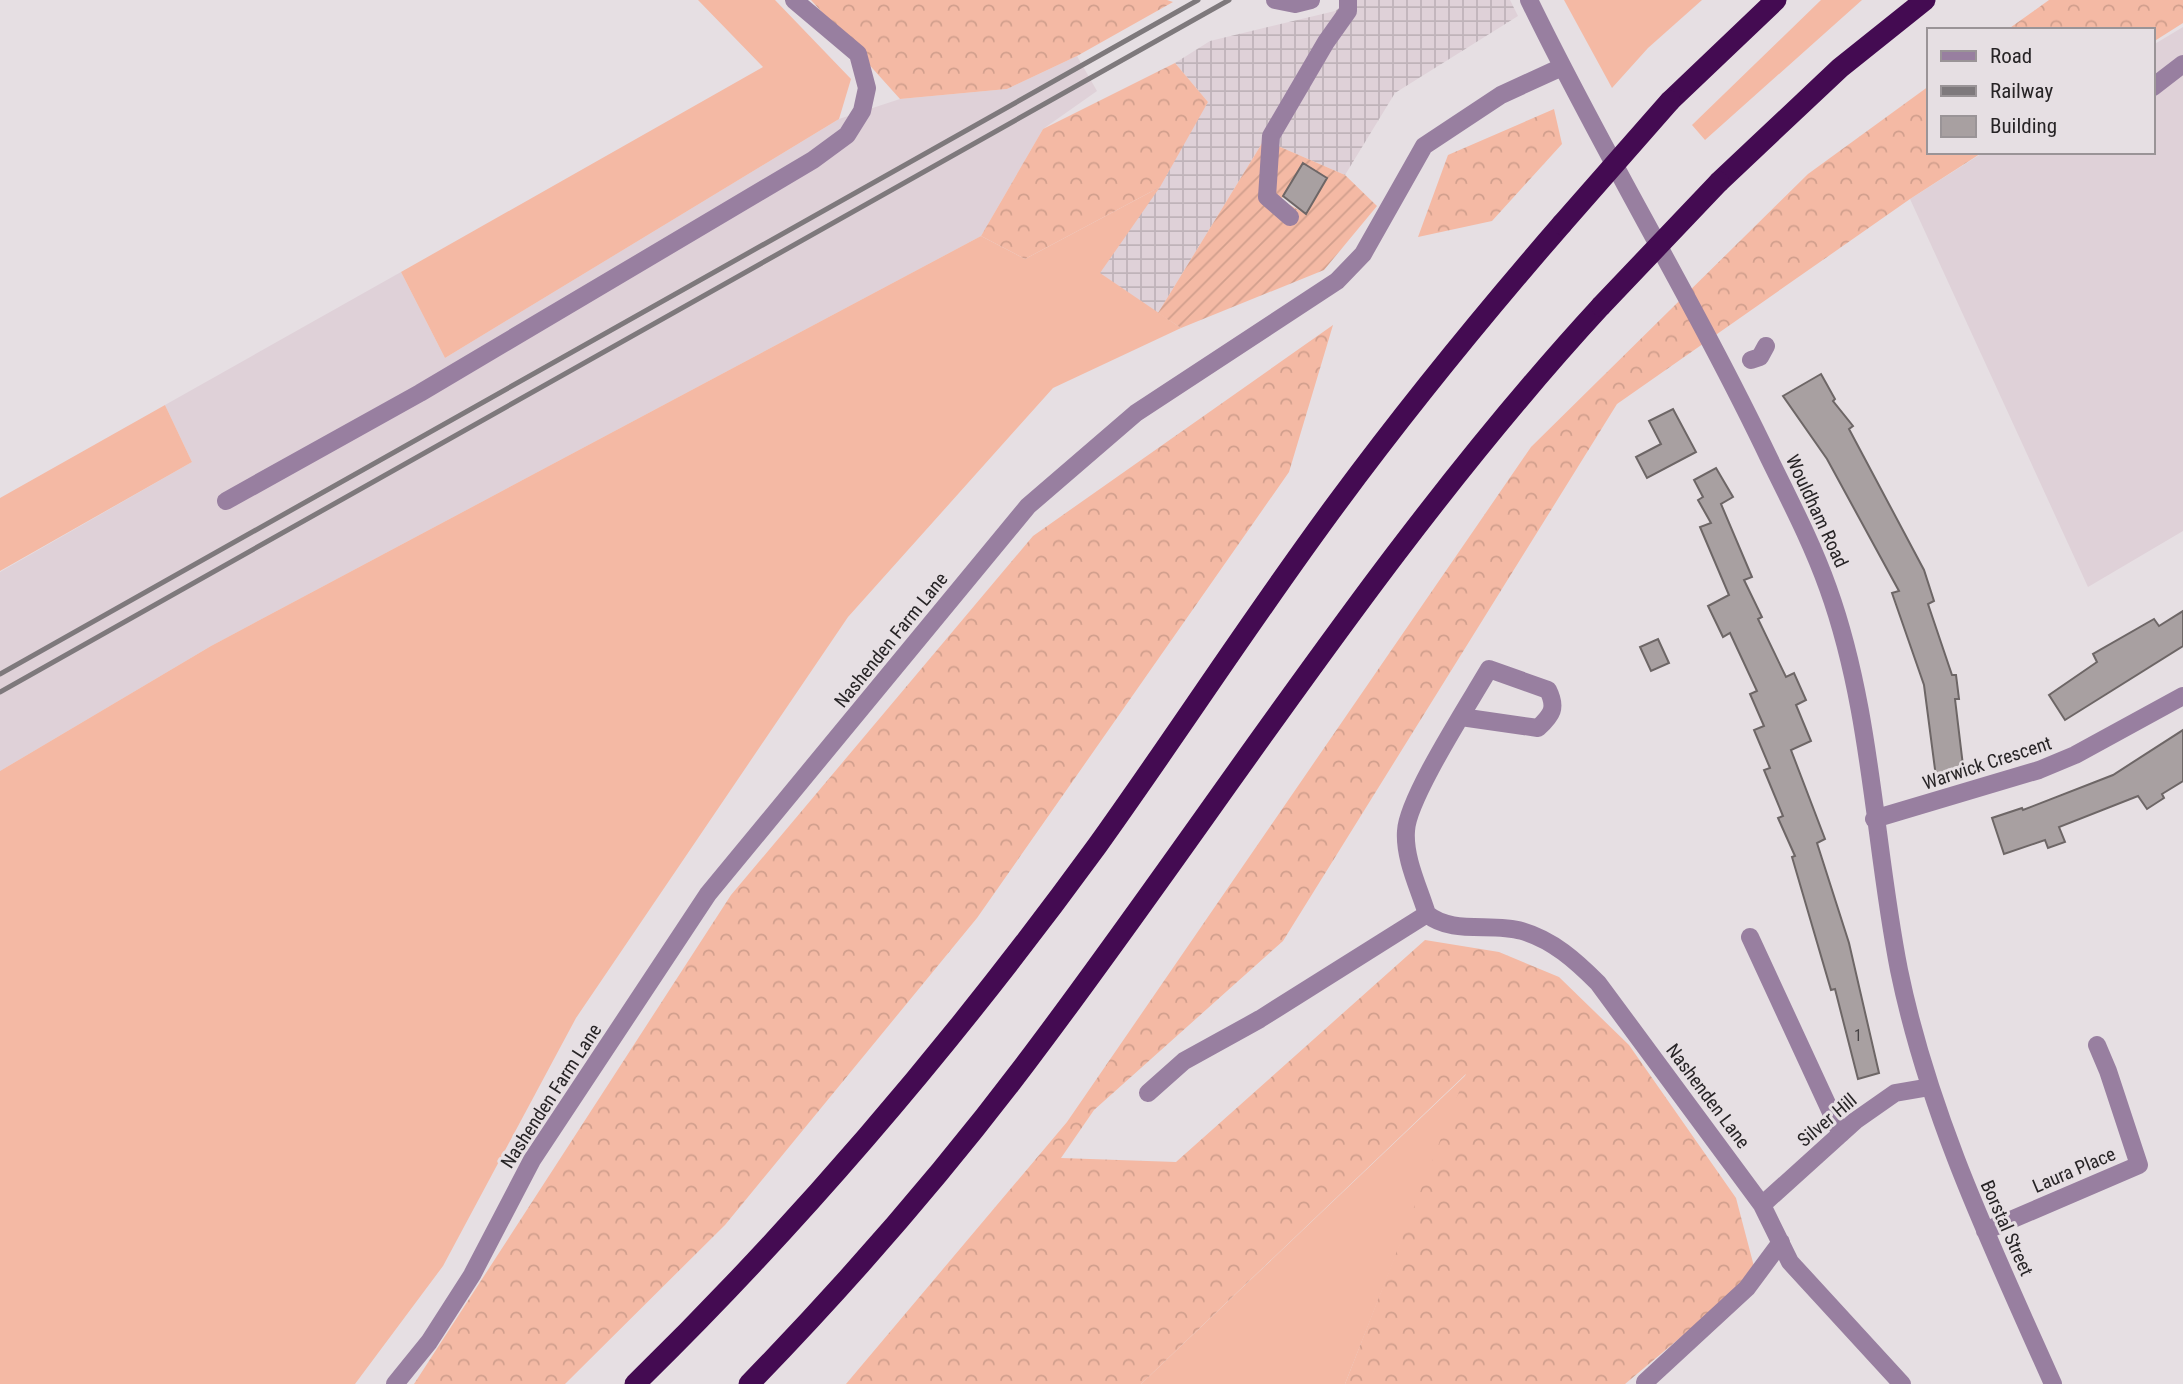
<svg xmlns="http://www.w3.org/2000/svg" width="2183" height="1384" font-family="'Roboto Condensed',sans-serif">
	<defs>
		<pattern id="industrial-grid" width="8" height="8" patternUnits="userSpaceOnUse" patternTransform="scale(1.75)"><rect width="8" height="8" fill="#dfd1d8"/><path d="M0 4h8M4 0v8" fill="none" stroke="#bfb3b9"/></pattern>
		<pattern id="forest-crowns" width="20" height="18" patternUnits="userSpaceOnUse" patternTransform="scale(1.75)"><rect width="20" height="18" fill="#f4b9a4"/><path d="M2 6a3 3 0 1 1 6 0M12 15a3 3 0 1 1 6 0" fill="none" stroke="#d19f8d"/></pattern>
		<pattern id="garden-furrows" width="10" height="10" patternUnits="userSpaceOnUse" patternTransform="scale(1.75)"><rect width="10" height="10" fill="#f4b9a4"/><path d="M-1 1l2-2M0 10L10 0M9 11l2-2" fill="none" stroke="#d19f8d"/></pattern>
	</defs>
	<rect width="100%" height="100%" fill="#e6dfe3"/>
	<!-- built -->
	<path fill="#dfd1d8" d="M 2183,27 L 2183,531 L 2088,587 L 1910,199 L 1984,152 L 2153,152 L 2153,45 Z
		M 1077,56 L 1097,91 L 1043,129 L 981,236 L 211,646 L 0,771 L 0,572 L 192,462 L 165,405 L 401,272 L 445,358 L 839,119 L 900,99 L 1007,89 Z"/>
	<!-- industrial -->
	<path fill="url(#industrial-grid)" d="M 1351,0 L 1510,0 L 1518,16 L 1395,93 L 1345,175 L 1264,140 L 1158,313 L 1099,273 L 1208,102 L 1175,63 L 1210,41 L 1335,11 Z"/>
	<!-- grass -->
	<path fill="#f4b9a4" d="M 698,0 L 775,0 L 851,79 L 839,119 L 445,358 L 401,272 L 763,67 Z
		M 1564,0 L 1702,0 L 1648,48 L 1612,88 Z
		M 1821,0 L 1862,0 L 1705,140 L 1692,125 Z
		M 1160,187 L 1100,273 L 1181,328 L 1053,388 L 848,617 L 576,1018 L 443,1266 L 355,1384 L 0,1384 L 0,771 L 211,646 L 981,236 L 1025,259 Z
		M 165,405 L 192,462 L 0,571 L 0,498 Z
		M 1468,1073 L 1345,1384 L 1141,1384 Z"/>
	<!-- forest -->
	<path fill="url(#forest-crowns)" d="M 811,0 L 1167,0 L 1173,2 L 1077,56 L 1007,89 L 900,99 Z
		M 2049,0 L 2183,0 L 2183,23 L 2153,42 L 2153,30 L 2007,30 Z
		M 1175,63 L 1208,102 L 1160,187 L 1025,259 L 981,236 L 1043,129 Z
		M 1929,86 L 1929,152 L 1983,152 L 1910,199 L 1617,404 L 1283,941 L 1094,1110 L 1061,1158 L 1176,1162 L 1425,940 L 1499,952 L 1559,977 L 1629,1045 L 1736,1198 L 1756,1274 L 1625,1384 L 1345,1384 L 1466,1074 L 1141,1384 L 846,1384 L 1067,1122 L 1531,447 L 1808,174 Z
		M 1554,109 L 1562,144 L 1492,221 L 1418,237 L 1448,155 Z
		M 1333,325 L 1289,472 L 977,918 L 725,1225 L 565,1384 L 414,1384 L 731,895 L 1033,536 Z"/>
	<!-- garden -->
	<path fill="url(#garden-furrows)" fill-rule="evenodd" d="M 1264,140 L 1345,175 L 1377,206 L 1324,270 L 1181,328 L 1158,313 ZM 1302,164 L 1327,179 L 1306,214 L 1281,200 Z"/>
	<!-- building -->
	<path fill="#a8a0a1" stroke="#6d6666" stroke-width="2" d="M 1303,163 L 1327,178 L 1306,214 L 1283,196 Z
		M 1821,374 L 1835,399 L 1833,401 L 1853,426 L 1849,429 L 1924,570 L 1934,601 L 1928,604 L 1952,675 L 1956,675 L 1959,699 L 1955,699 L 1964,774 L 1936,777 L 1924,685 L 1892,593 L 1899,591 L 1827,459 L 1783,396 Z
		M 1673,409 L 1696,452 L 1647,478 L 1636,457 L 1661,444 L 1649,421 Z
		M 1716,468 L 1733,497 L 1721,504 L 1752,577 L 1744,580 L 1762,617 L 1758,619 L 1786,677 L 1794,673 L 1806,700 L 1796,705 L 1811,741 L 1791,750 L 1825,839 L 1817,843 L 1849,943 L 1879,1073 L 1858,1079 L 1835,989 L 1831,990 L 1792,857 L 1795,856 L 1778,818 L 1783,816 L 1764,770 L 1770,768 L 1754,730 L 1764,726 L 1750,694 L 1757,691 L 1730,633 L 1723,637 L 1708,606 L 1729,595 L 1700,527 L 1711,523 L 1698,500 L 1703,497 L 1694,480 Z
		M 2183,611 L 2183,646 L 2065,720 L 2049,695 L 2097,662 L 2093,654 L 2154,619 L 2159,626 Z
		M 1658,639 L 1669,663 L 1651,671 L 1640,647 Z
		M 2183,730 L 2183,781 L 2162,794 L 2164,798 L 2147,809 L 2138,796 L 2059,827 L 2065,842 L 2048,848 L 2045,840 L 2004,854 L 1992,818 L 2022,808 L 2023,810 L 2113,775 Z"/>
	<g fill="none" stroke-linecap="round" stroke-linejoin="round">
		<!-- minor -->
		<path stroke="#987fa0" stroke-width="18" d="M 1275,0 L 1295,4 L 1311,0
			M 1529,0 C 1604,155 1695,303 1769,458 C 1790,501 1812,543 1828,588 C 1872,710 1874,844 1899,970 C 1929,1116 1993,1249 2053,1384
			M 2153,87 L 2183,64
			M 1290,217 L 1267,197 L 1271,136 L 1326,42 L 1348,11 L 1348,0
			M 1751,360 L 1760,357 L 1766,346
			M 226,501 L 420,393 L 813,160 L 847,135 L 862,111 L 867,88 L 858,54 L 794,0
			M 1874,819 L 2039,770 L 2075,755 L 2183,696
			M 1427,914 C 1452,935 1492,922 1522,931 C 1553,940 1576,961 1598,983 L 1762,1205 L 1790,1262 L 1902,1384
			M 1427,914 C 1419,888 1404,858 1406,831 C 1407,799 1470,702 1489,669 L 1548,690 C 1557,708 1552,715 1538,728 L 1461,717
			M 1750,937 L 1841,1134
			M 1148,1093 L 1184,1061 L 1260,1019 L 1427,914
			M 1762,1205 L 1855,1121 L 1895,1093 L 1930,1087
			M 1985,1231 L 2139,1165 L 2108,1071 L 2097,1045
			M 1645,1382 L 1747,1288 L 1781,1242
			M 395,1384 L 429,1342 L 472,1275 L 532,1160 L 708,894 L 1028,506 L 1136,413 L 1337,281 L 1363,254 L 1424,146 L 1501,95 L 1562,67"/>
		<!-- highway -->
		<path stroke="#440b52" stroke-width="21" d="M 1670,101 L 1776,0
			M 1719,182 L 1840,68 L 1925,0
			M 635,1384 C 805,1218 957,1038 1097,846 C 1178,733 1254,615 1337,503 C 1408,407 1483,315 1562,224
			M 749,1384 C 853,1277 952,1163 1041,1043 C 1226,796 1391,534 1601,306"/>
		<!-- rail -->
		<path stroke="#7e797c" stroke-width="5" d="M 0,674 L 1198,0
			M 0,692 L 1229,0"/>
		<!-- highway-bridge -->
		<path stroke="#440b52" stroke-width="21" d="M 1562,224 L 1670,101
			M 1601,306 L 1719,182"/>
	</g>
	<g text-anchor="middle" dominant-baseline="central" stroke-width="6" stroke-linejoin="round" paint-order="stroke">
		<!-- number labels -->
		<g font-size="16" fill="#474345">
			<text x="1858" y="1035">1</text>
		</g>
		<!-- street labels -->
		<g font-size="19" fill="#272426" stroke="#e6dfe3">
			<text transform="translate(1817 511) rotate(65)">Wouldham Road</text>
			<text transform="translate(891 640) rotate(-51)">Nashenden Farm Lane</text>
			<text transform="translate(1987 763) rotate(-18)">Warwick Crescent</text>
			<text transform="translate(551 1096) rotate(-57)">Nashenden Farm Lane</text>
			<text transform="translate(1708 1096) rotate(53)">Nashenden Lane</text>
			<text transform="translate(1827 1120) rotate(-40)">Silver Hill</text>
			<text transform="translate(2074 1170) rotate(-23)">Laura Place</text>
			<text transform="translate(2007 1228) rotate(66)">Borstal Street</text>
		</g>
	</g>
	<!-- legend -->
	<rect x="1927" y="28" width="228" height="126" fill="#e6dfe3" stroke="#9a9497" stroke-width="2"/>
	<rect x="1941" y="51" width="35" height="10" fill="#987fa0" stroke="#9a9497" stroke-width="2"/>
	<text x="1990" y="63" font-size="21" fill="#272426">Road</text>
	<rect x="1941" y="86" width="35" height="10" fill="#7e797c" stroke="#9a9497" stroke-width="2"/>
	<text x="1990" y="98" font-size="21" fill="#272426">Railway</text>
	<rect x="1941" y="116" width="35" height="21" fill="#a8a0a1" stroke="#9a9497" stroke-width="2"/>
	<text x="1990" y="133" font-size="21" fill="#272426">Building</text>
</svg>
